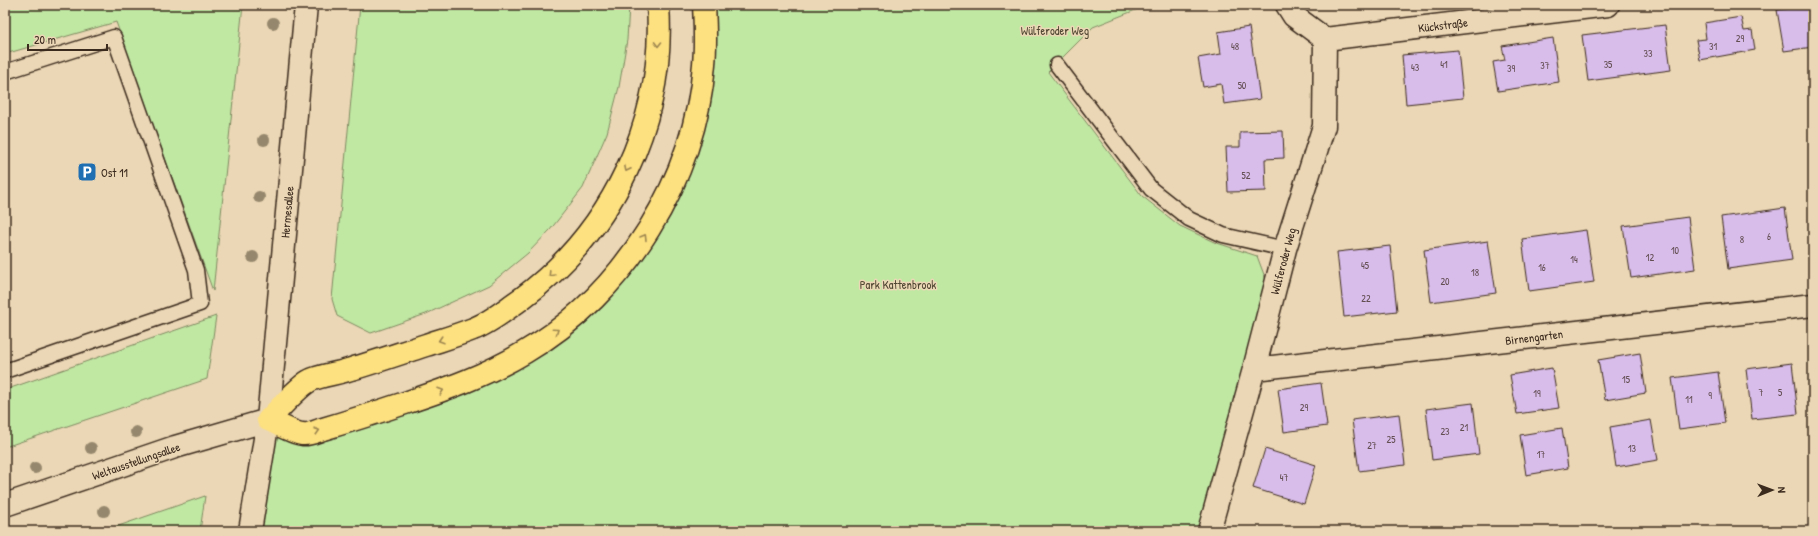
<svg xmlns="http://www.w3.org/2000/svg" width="1818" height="536" font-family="'Patrick Hand',sans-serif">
	<rect width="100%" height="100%" fill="#ebd7b5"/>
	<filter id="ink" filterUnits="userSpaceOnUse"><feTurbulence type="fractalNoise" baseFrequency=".025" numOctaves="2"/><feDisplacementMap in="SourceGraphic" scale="8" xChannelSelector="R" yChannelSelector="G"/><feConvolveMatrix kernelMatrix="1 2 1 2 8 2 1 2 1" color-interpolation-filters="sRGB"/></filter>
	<g filter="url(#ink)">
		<!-- green -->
		<path fill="#c0e8a3" stroke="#7e8960" d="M 5,5 L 243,5 L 213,291 L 116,22 L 5,54 Z
			M 360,5 L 629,5 L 627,40 L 619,87 L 607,133 L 583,188 L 550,230 L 528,253 L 489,285 L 426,314 L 371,333 L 337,316 L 332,299 Z
			M 704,5 L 1148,5 L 1093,27 L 1048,72 L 1142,196 L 1180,226 L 1214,242 L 1257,256 L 1266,280 L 1200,531 L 251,531 L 268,420 L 303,434 L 462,383 L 586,306 L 679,170 Z
			M 216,316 L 207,379 L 5,447 L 5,390 Z
			M 205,496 L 200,531 L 104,531 Z"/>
		<!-- building -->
		<path fill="#d8bcea" stroke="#3b2a1e" d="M 1813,5 L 1813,47 L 1784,51 L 1777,10 Z
			M 1741,17 L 1744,31 L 1752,30 L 1755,50 L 1700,60 L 1696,40 L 1706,39 L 1704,23 Z
			M 1665,25 L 1671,70 L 1588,81 L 1582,35 Z
			M 1249,27 L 1260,99 L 1224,104 L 1221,84 L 1203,87 L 1198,58 L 1221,54 L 1218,32 Z
			M 1553,38 L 1559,82 L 1498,91 L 1493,62 L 1505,60 L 1502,46 Z
			M 1458,50 L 1463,98 L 1406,104 L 1402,55 Z
			M 1283,131 L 1284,158 L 1265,159 L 1266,191 L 1228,192 L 1226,147 L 1240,147 L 1240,132 Z
			M 1785,208 L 1792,260 L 1728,269 L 1721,217 Z
			M 1688,217 L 1695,269 L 1631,278 L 1623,226 Z
			M 1586,230 L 1594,282 L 1529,291 L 1522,239 Z
			M 1488,241 L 1496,293 L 1431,302 L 1424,250 Z
			M 1390,246 L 1397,311 L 1344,317 L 1337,252 Z
			M 1640,353 L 1646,393 L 1605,400 L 1598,360 Z
			M 1792,363 L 1798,414 L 1752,419 L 1746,369 Z
			M 1552,368 L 1559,408 L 1517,414 L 1510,375 Z
			M 1718,372 L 1725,423 L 1679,429 L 1672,378 Z
			M 1321,383 L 1327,426 L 1284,432 L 1278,389 Z
			M 1473,403 L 1479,454 L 1432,460 L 1426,409 Z
			M 1399,414 L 1405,465 L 1359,471 L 1352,420 Z
			M 1651,420 L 1658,460 L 1616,467 L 1610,427 Z
			M 1562,428 L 1568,468 L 1526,475 L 1520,435 Z
			M 1265,449 L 1316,465 L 1304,504 L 1253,488 Z"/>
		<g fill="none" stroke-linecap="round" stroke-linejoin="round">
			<!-- lane casing -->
			<g stroke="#3b2a1e" stroke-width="17">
				<path id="lane" d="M 1057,65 L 1151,189 L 1189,219 L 1223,235 L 1285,249
					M 5,72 L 114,37 L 196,270 L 200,304 L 5,371"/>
			</g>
			<!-- street casing -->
			<g stroke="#3b2a1e" stroke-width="25">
				<path id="street" d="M 1287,5 L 1294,16 L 1325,39
					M 1325,39 L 1608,5
					M 1254,369 L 1813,305
					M 1209,531 L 1254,369 L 1285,249 L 1324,126 L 1325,39"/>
			</g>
			<!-- secondary casing -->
			<g stroke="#3b2a1e" stroke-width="25">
				<path id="secondary" d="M 5,505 L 175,447 L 268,420
					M 250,531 L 268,420 L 306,5"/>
			</g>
			<!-- highway casing -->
			<g stroke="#3b2a1e" stroke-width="25">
				<path id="highway" d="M 658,5 C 666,120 613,231 521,299 C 506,309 490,323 473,329 C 458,335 441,340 426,345 C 401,353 376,362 351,369 C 341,373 317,376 309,381 C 297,388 279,409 268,420 C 276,423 295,434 303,434 C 308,435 317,431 323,429 C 350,421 378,412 405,403 C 447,389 487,375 525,352 C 625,294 696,178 704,64 C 706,44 705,24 704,5"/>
			</g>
			<!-- lane -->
			<use href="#lane" stroke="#ebd7b5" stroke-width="14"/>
			<!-- street -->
			<use href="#street" stroke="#ebd7b5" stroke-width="22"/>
			<!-- secondary -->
			<use href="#secondary" stroke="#ebd7b5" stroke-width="22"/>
			<!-- highway -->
			<use href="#highway" stroke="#fde080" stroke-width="22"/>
		</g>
		<!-- trees -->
		<g fill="#95876d">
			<circle cx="273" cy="23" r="6"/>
			<circle cx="264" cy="140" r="6"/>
			<circle cx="259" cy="197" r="6"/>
			<circle cx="253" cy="257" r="6"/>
			<circle cx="136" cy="432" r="6"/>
			<circle cx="91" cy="448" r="6"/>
			<circle cx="35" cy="468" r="6"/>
			<circle cx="104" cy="511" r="6"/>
		</g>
		<!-- one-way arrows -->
		<defs><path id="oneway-chevron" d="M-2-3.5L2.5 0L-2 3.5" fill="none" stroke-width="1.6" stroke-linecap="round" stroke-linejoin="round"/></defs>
		<g stroke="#9c854f">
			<use href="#oneway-chevron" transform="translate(658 44) rotate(91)"/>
			<use href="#oneway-chevron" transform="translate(627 169) rotate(116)"/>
			<use href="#oneway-chevron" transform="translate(644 237) rotate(-59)"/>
			<use href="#oneway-chevron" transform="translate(551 274) rotate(135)"/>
			<use href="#oneway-chevron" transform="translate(556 331) rotate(-35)"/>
			<use href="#oneway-chevron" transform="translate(441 340) rotate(162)"/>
			<use href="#oneway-chevron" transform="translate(441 391) rotate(-19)"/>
			<use href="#oneway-chevron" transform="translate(317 431) rotate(-16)"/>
		</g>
	</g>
	<!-- icons -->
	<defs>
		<g id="parking-square" transform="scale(1)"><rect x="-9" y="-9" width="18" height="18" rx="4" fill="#1f6fb2" stroke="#ebd7b5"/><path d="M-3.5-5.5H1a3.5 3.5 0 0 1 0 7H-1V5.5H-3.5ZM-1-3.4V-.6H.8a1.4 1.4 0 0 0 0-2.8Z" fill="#fff"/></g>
	</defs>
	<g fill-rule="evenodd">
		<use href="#parking-square" x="87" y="172"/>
	</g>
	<g text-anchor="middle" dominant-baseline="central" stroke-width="3" stroke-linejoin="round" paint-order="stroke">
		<!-- number labels -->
		<g font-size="10" fill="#624e51">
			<text x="1740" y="38">29</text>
			<text x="1235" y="46">48</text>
			<text x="1713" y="46">31</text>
			<text x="1648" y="53">33</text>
			<text x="1444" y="64">41</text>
			<text x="1608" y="64">35</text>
			<text x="1545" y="65">37</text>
			<text x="1415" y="67">43</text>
			<text x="1511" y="68">39</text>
			<text x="1242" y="85">50</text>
			<text x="1246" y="175">52</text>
			<text x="1769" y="236">6</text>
			<text x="1742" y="239">8</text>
			<text x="1675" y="250">10</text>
			<text x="1650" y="257">12</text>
			<text x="1574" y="259">14</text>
			<text x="1365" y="265">45</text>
			<text x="1542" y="267">16</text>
			<text x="1475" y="272">18</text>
			<text x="1445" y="281">20</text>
			<text x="1366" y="298">22</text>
			<text x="1626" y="379">15</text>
			<text x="1761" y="392">7</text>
			<text x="1780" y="392">5</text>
			<text x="1537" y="393">19</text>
			<text x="1710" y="395">9</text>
			<text x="1689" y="399">11</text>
			<text x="1304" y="407">29</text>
			<text x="1464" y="427">21</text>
			<text x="1445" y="431">23</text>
			<text x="1391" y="439">25</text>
			<text x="1372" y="445">27</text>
			<text x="1632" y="448">13</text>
			<text x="1541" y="454">17</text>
			<text x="1284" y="477">47</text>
		</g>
		<!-- street labels -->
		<g font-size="12" fill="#3b2a1e" stroke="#ebd7b5">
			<text transform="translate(1443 25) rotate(-7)">Kückstraße</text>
			<text transform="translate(287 212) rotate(-85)">Hermesallee</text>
			<text transform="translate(1283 261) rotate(-75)">Wülferoder Weg</text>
			<text transform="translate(1534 337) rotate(-7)">Birnengarten</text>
			<text transform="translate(136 461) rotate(-19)">Weltausstellungsallee</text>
		</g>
		<!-- park labels -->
		<g font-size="12" fill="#4f4632" stroke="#ebd7b5">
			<text x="1055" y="30">Wülferoder Weg</text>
			<text x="898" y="284">Park Kattenbrook</text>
		</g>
		<!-- poi labels -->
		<g font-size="12" fill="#3b2a1e" stroke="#ebd7b5" text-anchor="start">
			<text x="101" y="172">Ost 11</text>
		</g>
	</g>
	<!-- margin -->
	<rect width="1818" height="536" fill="none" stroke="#ebd7b5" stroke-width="20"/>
	<rect x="10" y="10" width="1798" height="516" fill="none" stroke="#3b2a1e" stroke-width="1.5" filter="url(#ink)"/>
	<!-- north arrow -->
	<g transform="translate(1772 490) rotate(89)" stroke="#ebd7b5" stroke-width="3" paint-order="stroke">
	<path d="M0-3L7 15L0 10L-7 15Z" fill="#3b2a1e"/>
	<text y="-6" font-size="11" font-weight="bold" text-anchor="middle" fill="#3b2a1e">N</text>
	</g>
	<!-- scale -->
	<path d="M28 44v6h79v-6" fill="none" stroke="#3b2a1e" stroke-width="2"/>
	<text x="34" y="44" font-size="12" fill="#3b2a1e" stroke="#ebd7b5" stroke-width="3" paint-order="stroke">20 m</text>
</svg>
